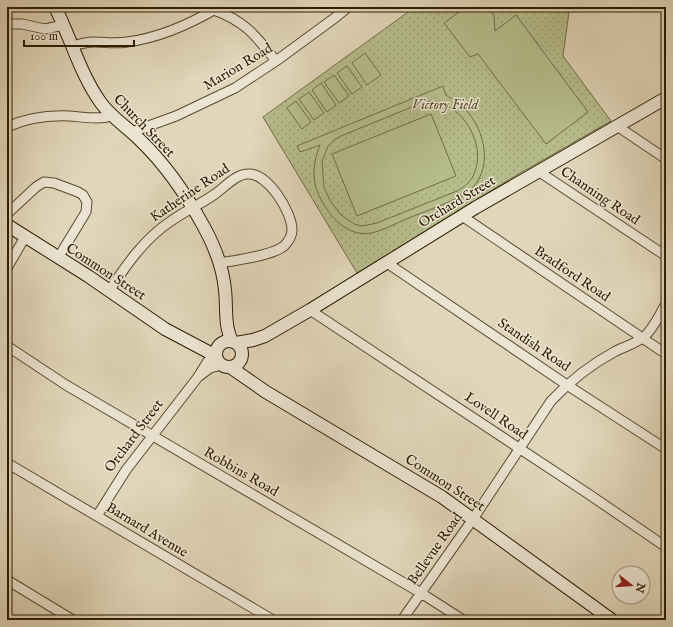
<svg xmlns="http://www.w3.org/2000/svg" width="673" height="627" font-family="'IM FELL English',serif">
	<defs>
		<pattern id="green-dots" width="8" height="8" patternUnits="userSpaceOnUse"><rect width="8" height="8" fill="#b6bd8c"/><path d="M2 2h.1M6 6h.1" fill="none" stroke="#9da277" stroke-width="1.8" stroke-linecap="round"/></pattern>
	</defs>
	<rect width="100%" height="100%" fill="#e0d6b9"/>
	<filter id="stains"><feTurbulence type="fractalNoise" baseFrequency=".005" numOctaves="4"/><feColorMatrix values="0 0 0 0 .2 0 0 0 0 .09 0 0 0 0 .02 0 0 0 .5 -.17"/></filter>
	<radialGradient id="worn" r=".72"><stop offset=".6" stop-color="#630" stop-opacity="0"/><stop offset="1" stop-color="#630" stop-opacity=".3"/></radialGradient>
	<!-- green -->
	<path fill="url(#green-dots)" stroke="#726c46" d="M 415,7 L 566,7 L 569,12 L 563,56 L 611,121 L 510,179 L 357,273 L 263,117 Z"/>
	<!-- pitch -->
	<path fill="#b6bd8c" stroke="#726c46" fill-rule="evenodd" d="M 466,7 L 489,7 L 494,16 L 495,31 L 516,15 L 588,112 L 546,144 L 478,54 L 470,57 L 444,23 Z
		M 365,53 L 381,75 L 367,85 L 352,63 Z
		M 347,66 L 362,87 L 352,94 L 337,73 Z
		M 334,75 L 349,96 L 339,103 L 324,82 Z
		M 321,83 L 336,105 L 327,112 L 312,90 Z
		M 443,86 C 444,89 445,93 446,95 C 449,98 454,99 457,101 C 460,104 463,107 466,110 C 489,135 494,180 460,197 C 442,205 424,212 406,219 C 395,224 384,230 372,233 C 350,237 333,221 323,203 C 311,183 312,166 320,145 L 300,152 L 297,146 ZM 432,101 C 463,104 487,145 474,174 C 471,182 464,187 457,191 L 377,223 L 362,226 L 354,224 L 341,215 L 331,202 L 324,188 L 322,162 L 328,146 L 334,140 L 341,136 L 424,102 Z
		M 309,92 L 324,113 L 314,120 L 299,99 Z
		M 296,101 L 311,122 L 302,129 L 287,108 Z
		M 431,114 L 456,176 L 357,216 L 332,154 Z"/>
	<g fill="none" stroke-linecap="round" stroke-linejoin="round">
		<!-- street casing -->
		<g stroke="#5b4a2e" stroke-width="11">
			<path id="street" d="M 214,10 C 245,21 256,36 276,61
				M 7,24 L 22,24 L 45,29 L 64,25
				M 73,46 C 79,44 87,42 94,42 C 105,42 116,44 127,42 C 159,38 192,23 219,7
				M 617,126 L 666,159
				M 7,127 C 27,118 47,115 69,116 C 84,117 98,120 112,116
				M 132,132 L 176,116 L 235,88 L 276,61 L 336,17 L 348,7
				M 538,171 L 666,256
				M 7,214 L 36,187 L 44,182 L 54,183 L 78,192 L 83,195 L 87,202 L 86,212 L 58,258
				M 462,216 L 666,354
				M 387,263 L 567,385 L 666,449
				M 7,268 L 25,237
				M 109,291 C 127,264 144,239 171,221 C 185,211 201,204 215,194 C 225,187 236,174 248,174 C 268,173 292,212 292,230 C 292,236 288,242 284,246 C 272,256 236,260 220,263
				M 310,310 L 590,495 L 666,547
				M 7,346 L 66,385 L 421,593 L 463,620
				M 216,356 L 208,361 L 198,377 L 210,368 L 222,365
				M 7,463 L 273,620
				M 97,516 L 126,470 L 198,377
				M 7,580 L 73,620
				M 402,620 L 473,519 L 551,401 C 569,382 590,365 614,352 C 623,347 635,344 644,337 C 654,328 659,315 666,304"/>
		</g>
		<!-- secondary casing -->
		<g stroke="#2f1c00" stroke-width="14">
			<path id="secondary" d="M 55,7 C 71,38 80,74 101,103 C 111,117 127,127 140,140 C 166,165 187,196 204,227 C 215,247 223,268 225,290 C 227,306 224,326 232,341
				M 7,225 L 88,276 L 165,329 L 216,356
				M216 354a13 13 0 1 1 26 0a13 13 0 1 1-26 0Z
				M 236,343 L 253,340 L 265,336 L 310,310 L 475,208 L 666,98
				M 230,367 L 266,392 L 442,497 L 612,620"/>
		</g>
		<!-- street -->
		<use href="#street" stroke="#ebe4d2" stroke-width="9"/>
		<!-- secondary -->
		<use href="#secondary" stroke="#ebe4d2" stroke-width="12"/>
	</g>
	<g text-anchor="middle" dominant-baseline="central" stroke-width="3" stroke-linejoin="round" paint-order="stroke">
		<!-- street labels -->
		<g font-size="14" fill="#2f1c00" stroke="#ebe4d2">
			<text transform="translate(238 67) rotate(-31)">Marion Road</text>
			<text transform="translate(144 126) rotate(46)">Church Street</text>
			<text transform="translate(190 193) rotate(-34)">Katherine Road</text>
			<text transform="translate(600 196) rotate(34)">Channing Road</text>
			<text transform="translate(457 202) rotate(-31)">Orchard Street</text>
			<text transform="translate(106 272) rotate(33)">Common Street</text>
			<text transform="translate(572 274) rotate(34)">Bradford Road</text>
			<text transform="translate(534 345) rotate(34)">Standish Road</text>
			<text transform="translate(496 416) rotate(34)">Lovell Road</text>
			<text transform="translate(134 436) rotate(-53)">Orchard Street</text>
			<text transform="translate(241 472) rotate(30)">Robbins Road</text>
			<text transform="translate(445 483) rotate(33)">Common Street</text>
			<text transform="translate(147 530) rotate(31)">Barnard Avenue</text>
			<text transform="translate(435 549) rotate(-55)">Bellevue Road</text>
		</g>
		<!-- park labels -->
		<g font-size="14" font-style="italic" fill="#584c2a" stroke="#ebe4d2">
			<text x="445" y="105">Victory Field</text>
		</g>
	</g>
	<!-- margin -->
	<rect width="673" height="627" fill="none" stroke="#e0d6b9" stroke-width="24"/>
	<rect x="8" y="8" width="657" height="611" fill="none" stroke="#2f1c00" stroke-width="2"/>
	<rect x="12" y="12" width="649" height="603" fill="none" stroke="#2f1c00"/>
	<!-- north arrow -->
	<g transform="translate(631 585) rotate(107)"><circle r="19" fill="#ebe4d2" stroke="#a0947e"/>
	<path d="M0-3L7 15L0 10L-7 15Z" fill="#8f2418"/>
	<text y="-6" font-size="11" font-weight="bold" text-anchor="middle" fill="#2f1c00">N</text>
	</g>
	<!-- scale -->
	<path d="M24 40v6h110v-6" fill="none" stroke="#2f1c00" stroke-width="2"/>
	<text x="30" y="40" font-size="12" fill="#2f1c00" stroke="#ebe4d2" stroke-width="3" paint-order="stroke">100 m</text>
	<rect width="100%" height="100%" filter="url(#stains)"/>
	<rect width="100%" height="100%" fill="url(#worn)"/>
</svg>
